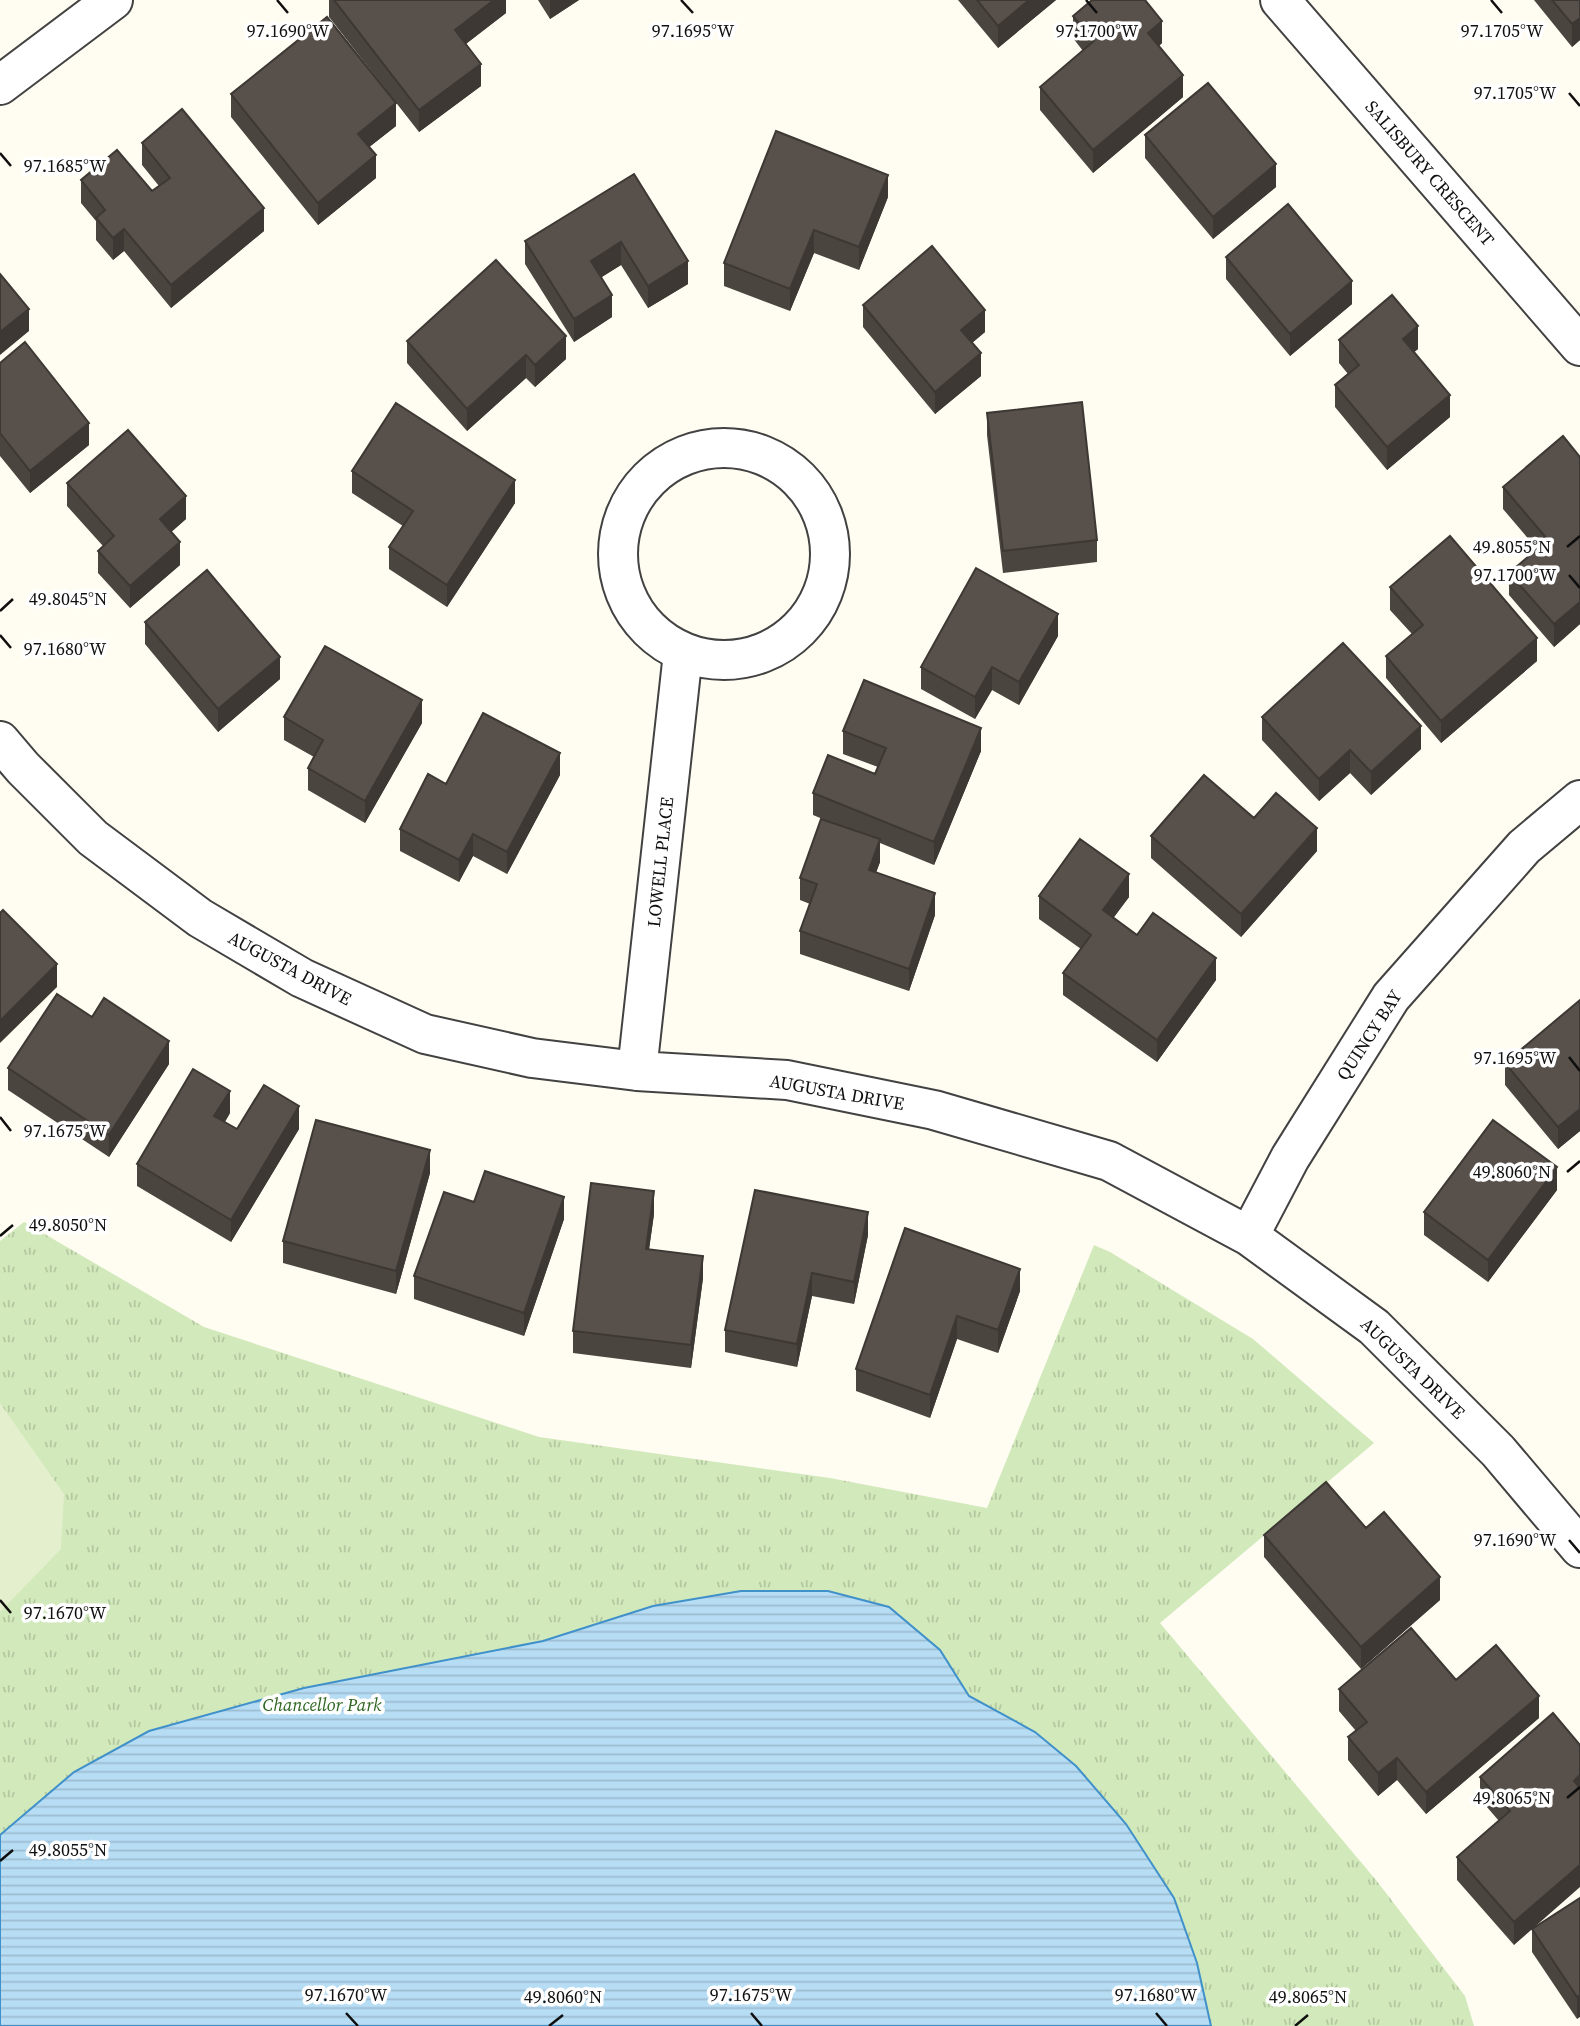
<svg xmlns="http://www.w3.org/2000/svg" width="1580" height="2026" font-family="'Source Serif 4',serif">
	<defs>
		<pattern id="park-tufts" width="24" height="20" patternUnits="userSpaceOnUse" patternTransform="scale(1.75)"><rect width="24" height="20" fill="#d2e9bb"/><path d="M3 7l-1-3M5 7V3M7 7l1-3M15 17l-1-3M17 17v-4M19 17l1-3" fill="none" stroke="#b3c7a0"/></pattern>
		<pattern id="water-rules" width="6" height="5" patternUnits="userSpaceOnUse" patternTransform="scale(1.75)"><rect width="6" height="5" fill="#b7ddf5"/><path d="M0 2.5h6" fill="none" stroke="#9cbcd1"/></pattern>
	</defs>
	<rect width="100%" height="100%" fill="#fffcf1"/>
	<!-- park -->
	<path fill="url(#park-tufts)" d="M 24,1222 L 204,1327 L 539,1437 L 830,1478 L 987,1508 L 1094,1245 L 1110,1252 L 1253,1339 L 1374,1443 L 1160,1623 L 1376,1880 L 1465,1996 L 1474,2026 L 0,2026 L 0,1241 Z"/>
	<!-- pitch -->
	<path fill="#e4f0cd" d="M 0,1403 L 64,1494 L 61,1549 L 0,1612 Z"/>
	<!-- water -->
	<path fill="url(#water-rules)" stroke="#4091ca" stroke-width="2" d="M 741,1591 L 828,1591 L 889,1607 L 940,1650 L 969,1696 L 1035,1732 L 1076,1766 L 1126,1824 L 1174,1898 L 1197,1963 L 1211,2026 L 0,2026 L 0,1835 L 74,1772 L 149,1731 L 304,1688 L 543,1641 L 653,1606 Z"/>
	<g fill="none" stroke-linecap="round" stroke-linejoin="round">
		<!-- minor casing -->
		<g stroke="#424242" stroke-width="42">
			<path id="minor" d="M 1280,0 L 1580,346
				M 0,85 L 113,0
				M618 554a106 106 0 1 1 212 0a106 106 0 1 1-212 0Z
				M 0,741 L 23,768 L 93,838 L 200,918 L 302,978 L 425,1034 L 532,1058 L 637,1071 L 787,1080 L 934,1110 L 1109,1161 L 1249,1236 L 1374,1327 L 1498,1451 L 1580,1548
				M 637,1071 L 683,653
				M 1249,1236 L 1290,1158 L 1391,997 L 1524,847 L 1580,800"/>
		</g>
		<!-- minor -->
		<use href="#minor" stroke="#fff" stroke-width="38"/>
	</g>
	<!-- wall -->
	<path fill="#4b4540" d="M 329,0 L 506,0 L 506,13 L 466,44 L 481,86 L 419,132 L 329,17 Z
		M 538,0 L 579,0 L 550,19 Z
		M 958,0 L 1056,0 L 998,48 Z
		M 1534,0 L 1580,0 L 1580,40 L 1572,47 Z
		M 1073,16 L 1162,43 L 1159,46 L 1183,97 L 1093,173 L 1040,110 L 1040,87 L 1083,51 L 1073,38 Z
		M 231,94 L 396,126 L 369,147 L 376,178 L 318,225 L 231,117 Z
		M 1145,135 L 1276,187 L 1213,239 L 1145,158 Z
		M 142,143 L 264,231 L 171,308 L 124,251 L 113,260 L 96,240 L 96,221 L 81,203 L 81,180 L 152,191 L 159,186 L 142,165 Z
		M 634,174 L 688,284 L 648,308 L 621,265 L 601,277 L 612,317 L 574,342 L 525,264 L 525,241 Z
		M 888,197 L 859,270 L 814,253 L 790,311 L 724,286 L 724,263 Z
		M 1226,257 L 1352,304 L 1290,356 L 1226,279 Z
		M 863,305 L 985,332 L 972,343 L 981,376 L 935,414 L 863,327 Z
		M 1339,340 L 1418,349 L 1414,352 L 1450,417 L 1387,470 L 1335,407 L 1335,385 L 1348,374 L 1339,363 Z
		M 407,341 L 566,359 L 535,387 L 526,378 L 467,431 L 407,363 Z
		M 0,363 L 89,445 L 30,493 L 0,456 Z
		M 987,413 L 1097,540 L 1097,562 L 1003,573 L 987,435 Z
		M 1580,457 L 1580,624 L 1554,647 L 1509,595 L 1509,573 L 1537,549 L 1503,509 L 1503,487 Z
		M 352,471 L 515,503 L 447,607 L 389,569 L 389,547 L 403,526 L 352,493 Z
		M 67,483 L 186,519 L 171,532 L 180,565 L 130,608 L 98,573 L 98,551 L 103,546 L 67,506 Z
		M 1390,587 L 1537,661 L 1441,743 L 1386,678 L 1386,656 L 1412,634 L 1390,610 Z
		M 145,622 L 280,679 L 218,732 L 145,644 Z
		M 1058,636 L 1019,705 L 992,690 L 975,719 L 921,689 L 921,667 Z
		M 284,717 L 422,723 L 365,823 L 308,790 L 308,768 L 314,757 L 284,740 Z
		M 1262,717 L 1421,749 L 1371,795 L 1350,773 L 1319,801 L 1262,740 Z
		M 843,731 L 981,751 L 934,865 L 880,843 L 880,862 L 876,872 L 935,915 L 909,991 L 800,954 L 800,931 L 810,904 L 800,900 L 800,878 L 825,820 L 813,815 L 813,793 L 875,774 L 878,767 L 843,754 Z
		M 560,775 L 507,874 L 473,856 L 459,882 L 400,851 L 400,829 L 446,784 Z
		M 1254,818 L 1317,851 L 1241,937 L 1151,858 L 1151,836 Z
		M 1039,896 L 1129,897 L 1113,918 L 1137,935 L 1216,980 L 1157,1062 L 1063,995 L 1063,973 L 1081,949 L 1039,919 Z
		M 1580,1000 L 1580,1131 L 1558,1149 L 1505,1085 L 1505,1063 Z
		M 92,1017 L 169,1064 L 109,1157 L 8,1090 L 8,1068 Z
		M 230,1113 L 225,1122 L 237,1129 L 299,1129 L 231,1242 L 137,1186 L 137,1164 Z
		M 430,1173 L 396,1294 L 283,1263 L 283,1241 Z
		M 1557,1190 L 1488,1282 L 1424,1235 L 1424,1212 Z
		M 474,1202 L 564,1219 L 524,1336 L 414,1299 L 414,1276 Z
		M 654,1214 L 649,1249 L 703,1278 L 691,1368 L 573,1353 L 573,1331 Z
		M 905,1228 L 1020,1291 L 998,1353 L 957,1339 L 930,1418 L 856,1391 L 856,1369 Z
		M 868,1235 L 854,1304 L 812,1296 L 797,1367 L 725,1352 L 725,1330 Z
		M 1366,1528 L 1440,1600 L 1361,1669 L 1264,1557 L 1264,1535 Z
		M 1456,1680 L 1539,1718 L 1426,1814 L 1397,1780 L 1378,1796 L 1348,1760 L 1348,1737 L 1356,1731 L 1339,1711 L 1339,1689 Z
		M 1553,1713 L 1514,1945 L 1457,1880 L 1457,1857 L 1499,1821 L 1480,1799 L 1480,1777 Z
		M 1580,1898 L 1577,2019 L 1532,1952 L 1532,1929 Z"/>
	<!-- shaded-wall -->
	<path fill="#3d3834" d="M 494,0 L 506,0 L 506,13 L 455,52 L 455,30 Z
		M 550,0 L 579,0 L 550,19 Z
		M 1029,0 L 1056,0 L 998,48 L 998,26 Z
		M 1580,18 L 1580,40 L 1572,47 L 1572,24 Z
		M 1162,21 L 1162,43 L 1148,55 L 1148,33 Z
		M 481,64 L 481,86 L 419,132 L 419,110 Z
		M 1183,75 L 1183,97 L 1093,173 L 1093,150 Z
		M 396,103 L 396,126 L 358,156 L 358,134 Z
		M 376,155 L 376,178 L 318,225 L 318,203 Z
		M 1276,164 L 1276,187 L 1213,239 L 1213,217 Z
		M 888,175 L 888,197 L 859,270 L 859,247 Z
		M 264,208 L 264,231 L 171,308 L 171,285 Z
		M 124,229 L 124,251 L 113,260 L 113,238 Z
		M 814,230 L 814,253 L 790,311 L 790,289 Z
		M 621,242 L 621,265 L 591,284 L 591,261 Z
		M 688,261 L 688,284 L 648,308 L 648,286 Z
		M 1352,281 L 1352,304 L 1290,356 L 1290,334 Z
		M 612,295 L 612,317 L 574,342 L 574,319 Z
		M 29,309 L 29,331 L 0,355 L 0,332 Z
		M 985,310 L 985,332 L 961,352 L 961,330 Z
		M 1418,326 L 1418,349 L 1403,361 L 1403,339 Z
		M 566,336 L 566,359 L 535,387 L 535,365 Z
		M 981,353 L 981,376 L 935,414 L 935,392 Z
		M 526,355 L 526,378 L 467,431 L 467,409 Z
		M 1450,395 L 1450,417 L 1387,470 L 1387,447 Z
		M 89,423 L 89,445 L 30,493 L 30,471 Z
		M 515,480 L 515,503 L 447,607 L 447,585 Z
		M 186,496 L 186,519 L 160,542 L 160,519 Z
		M 180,542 L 180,565 L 130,608 L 130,586 Z
		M 1580,602 L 1580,624 L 1554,647 L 1554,624 Z
		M 1058,614 L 1058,636 L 1019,705 L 1019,682 Z
		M 1537,638 L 1537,661 L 1441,743 L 1441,721 Z
		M 280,657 L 280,679 L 218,732 L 218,709 Z
		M 992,667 L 992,690 L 975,719 L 975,697 Z
		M 422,700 L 422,723 L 365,823 L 365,801 Z
		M 1421,726 L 1421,749 L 1371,795 L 1371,772 Z
		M 981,728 L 981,751 L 934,865 L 934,842 Z
		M 1350,750 L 1350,773 L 1319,801 L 1319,779 Z
		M 560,753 L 560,775 L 507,874 L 507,852 Z
		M 1317,828 L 1317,851 L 1241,937 L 1241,914 Z
		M 473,834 L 473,856 L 459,882 L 459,860 Z
		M 880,839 L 880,862 L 869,892 L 869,870 Z
		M 1129,874 L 1129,897 L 1103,932 L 1103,910 Z
		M 935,893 L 935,915 L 909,991 L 909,969 Z
		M 1216,958 L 1216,980 L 1157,1062 L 1157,1040 Z
		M 57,964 L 57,987 L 0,1043 L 0,1021 Z
		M 169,1041 L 169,1064 L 109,1157 L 109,1135 Z
		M 230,1091 L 230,1113 L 214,1139 L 214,1116 Z
		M 299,1106 L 299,1129 L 231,1242 L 231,1220 Z
		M 1580,1109 L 1580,1131 L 1558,1149 L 1558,1127 Z
		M 430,1150 L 430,1173 L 396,1294 L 396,1271 Z
		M 1557,1167 L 1557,1190 L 1488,1282 L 1488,1260 Z
		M 654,1191 L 654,1214 L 646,1271 L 646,1249 Z
		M 564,1197 L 564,1219 L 524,1336 L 524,1313 Z
		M 868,1212 L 868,1235 L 854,1304 L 854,1282 Z
		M 703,1256 L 703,1278 L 691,1368 L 691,1345 Z
		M 1020,1269 L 1020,1291 L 998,1353 L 998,1330 Z
		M 812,1273 L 812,1296 L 797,1367 L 797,1344 Z
		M 957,1316 L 957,1339 L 930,1418 L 930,1395 Z
		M 1440,1577 L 1440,1600 L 1361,1669 L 1361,1647 Z
		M 1539,1696 L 1539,1718 L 1426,1814 L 1426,1792 Z
		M 1397,1758 L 1397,1780 L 1378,1796 L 1378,1773 Z
		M 1580,1775 L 1580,1798 L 1574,1781 Z
		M 1580,1865 L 1580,1887 L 1514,1945 L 1514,1922 Z
		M 1580,1995 L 1580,2017 L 1577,2019 L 1577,1997 Z"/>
	<!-- building -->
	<path fill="#57504b" stroke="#3d3834" stroke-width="2" d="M 334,0 L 494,0 L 455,30 L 481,64 L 419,110 Z
		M 977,0 L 1029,0 L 998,26 Z
		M 1092,0 L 1145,0 L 1162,21 L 1148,33 L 1183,75 L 1093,150 L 1040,87 L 1094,41 L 1073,16 Z
		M 1552,0 L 1580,0 L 1580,18 L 1572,24 Z
		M 327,17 L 396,103 L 358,134 L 376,155 L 318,203 L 231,94 Z
		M 1208,83 L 1276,164 L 1213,217 L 1145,135 Z
		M 182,109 L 264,208 L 171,285 L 124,229 L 113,238 L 96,218 L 105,210 L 81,180 L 117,150 L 152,191 L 170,178 L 142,143 Z
		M 776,131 L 888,175 L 859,247 L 814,230 L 790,289 L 724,263 Z
		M 634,174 L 688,261 L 648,286 L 621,242 L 591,261 L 612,295 L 574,319 L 525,241 Z
		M 1288,204 L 1352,281 L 1290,334 L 1226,257 Z
		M 932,246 L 985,310 L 961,330 L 981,353 L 935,392 L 863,305 Z
		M 496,260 L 566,336 L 535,365 L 526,355 L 467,409 L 407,341 Z
		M 0,274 L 29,309 L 0,332 Z
		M 1392,295 L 1418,326 L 1403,339 L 1450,395 L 1387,447 L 1335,385 L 1359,365 L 1339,340 Z
		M 25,342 L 89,423 L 30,471 L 0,433 L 0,363 Z
		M 1082,402 L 1097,540 L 1003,551 L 987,413 Z
		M 396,403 L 515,480 L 447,585 L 389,547 L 413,511 L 352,471 Z
		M 128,430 L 186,496 L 160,519 L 180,542 L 130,586 L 98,551 L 114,536 L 67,483 Z
		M 1563,436 L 1580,457 L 1580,602 L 1554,624 L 1509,573 L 1548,540 L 1503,487 Z
		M 1450,536 L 1537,638 L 1441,721 L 1386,656 L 1423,625 L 1390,587 Z
		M 976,568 L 1058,614 L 1019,682 L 992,667 L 975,697 L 921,667 Z
		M 207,570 L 280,657 L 218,709 L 145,622 Z
		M 1343,643 L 1421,726 L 1371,772 L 1350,750 L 1319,779 L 1262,717 Z
		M 325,646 L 422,700 L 365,801 L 308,768 L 323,740 L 284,717 Z
		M 864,680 L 981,728 L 934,842 L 813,793 L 828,755 L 875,774 L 886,748 L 843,731 Z
		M 483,713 L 560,753 L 507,852 L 473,834 L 459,860 L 400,829 L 428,774 L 446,784 Z
		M 1204,775 L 1254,818 L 1276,793 L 1317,828 L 1241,914 L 1151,836 Z
		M 821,819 L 880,839 L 869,870 L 935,893 L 909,969 L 800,931 L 817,884 L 800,878 Z
		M 1080,839 L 1129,874 L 1103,910 L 1137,935 L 1153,913 L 1216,958 L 1157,1040 L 1063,973 L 1091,935 L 1039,896 Z
		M 3,910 L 57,964 L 0,1021 L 0,913 Z
		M 57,994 L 92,1017 L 104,998 L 169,1041 L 109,1135 L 8,1068 Z
		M 1580,1000 L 1580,1109 L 1558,1127 L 1505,1063 Z
		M 193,1069 L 230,1091 L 214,1116 L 237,1129 L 264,1085 L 299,1106 L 231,1220 L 137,1164 Z
		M 316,1120 L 430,1150 L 396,1271 L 283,1241 Z
		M 1493,1120 L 1557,1167 L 1488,1260 L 1424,1212 Z
		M 485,1171 L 564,1197 L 524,1313 L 414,1276 L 444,1192 L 474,1202 Z
		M 591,1183 L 654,1191 L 646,1249 L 703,1256 L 691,1345 L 573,1331 Z
		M 755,1190 L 868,1212 L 854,1282 L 812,1273 L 797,1344 L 725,1330 Z
		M 905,1228 L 1020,1269 L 998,1330 L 957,1316 L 930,1395 L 856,1369 Z
		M 1326,1482 L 1366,1528 L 1384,1512 L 1440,1577 L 1361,1647 L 1264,1535 Z
		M 1411,1628 L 1456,1680 L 1496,1645 L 1539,1696 L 1426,1792 L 1397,1758 L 1378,1773 L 1348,1737 L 1367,1722 L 1339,1689 Z
		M 1553,1713 L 1580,1745 L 1580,1775 L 1574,1781 L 1580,1788 L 1580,1865 L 1514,1922 L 1457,1857 L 1510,1811 L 1480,1777 Z
		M 1580,1898 L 1580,1995 L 1577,1997 L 1532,1929 Z"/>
	<!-- ticks -->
	<path fill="none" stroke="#0f0f0f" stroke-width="2.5" d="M 277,0 L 288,13M 681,0 L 693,13M 1086,0 L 1097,13M 1491,0 L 1502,13M 1569,93 L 1580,106M 0,153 L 11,166M 1567,547 L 1580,536M 1569,575 L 1580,588M 0,611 L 13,599M 0,635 L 11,648M 1569,1057 L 1580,1071M 0,1117 L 11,1131M 1567,1172 L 1580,1161M 0,1236 L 13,1225M 1569,1540 L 1580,1553M 0,1600 L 11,1613M 1567,1798 L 1580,1787M 0,1861 L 13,1850M 346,2013 L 358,2026M 751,2013 L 762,2026M 1156,2013 L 1167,2026M 549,2026 L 563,2015M 1295,2026 L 1308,2015"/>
	<g text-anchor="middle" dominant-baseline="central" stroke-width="7" stroke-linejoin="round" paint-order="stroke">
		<!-- street labels -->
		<g font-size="18" fill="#0f0f0f" stroke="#fff">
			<text transform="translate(1430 173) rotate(49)">SALISBURY CRESCENT</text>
			<text transform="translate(660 862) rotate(-84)">LOWELL PLACE</text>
			<text transform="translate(290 968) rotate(28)">AUGUSTA DRIVE</text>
			<text transform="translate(1369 1035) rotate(-57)">QUINCY BAY</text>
			<text transform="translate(837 1092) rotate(10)">AUGUSTA DRIVE</text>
			<text transform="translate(1413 1368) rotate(44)">AUGUSTA DRIVE</text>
		</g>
		<!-- park labels -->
		<g font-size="18" font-style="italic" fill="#2e6620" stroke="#fff">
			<text x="322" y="1704">Chancellor Park</text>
		</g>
	</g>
	<g font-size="18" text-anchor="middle" fill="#0f0f0f" stroke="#fff" stroke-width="7" stroke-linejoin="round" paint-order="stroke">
		<text x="1097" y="37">97.1700°W</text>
		<text x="1502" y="37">97.1705°W</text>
		<text x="288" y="37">97.1690°W</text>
		<text x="693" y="37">97.1695°W</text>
		<text x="1515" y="99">97.1705°W</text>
		<text x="65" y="172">97.1685°W</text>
		<text x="1512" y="553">49.8055°N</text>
		<text x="1515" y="581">97.1700°W</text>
		<text x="68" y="605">49.8045°N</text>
		<text x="65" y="655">97.1680°W</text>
		<text x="1515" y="1064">97.1695°W</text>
		<text x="65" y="1137">97.1675°W</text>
		<text x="1512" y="1178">49.8060°N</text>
		<text x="68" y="1231">49.8050°N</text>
		<text x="1515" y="1546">97.1690°W</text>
		<text x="65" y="1619">97.1670°W</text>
		<text x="1512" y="1804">49.8065°N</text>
		<text x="68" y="1856">49.8055°N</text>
		<text x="346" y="2001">97.1670°W</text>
		<text x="751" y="2001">97.1675°W</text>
		<text x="1156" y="2001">97.1680°W</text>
		<text x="563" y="2003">49.8060°N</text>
		<text x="1308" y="2003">49.8065°N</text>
	</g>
</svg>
